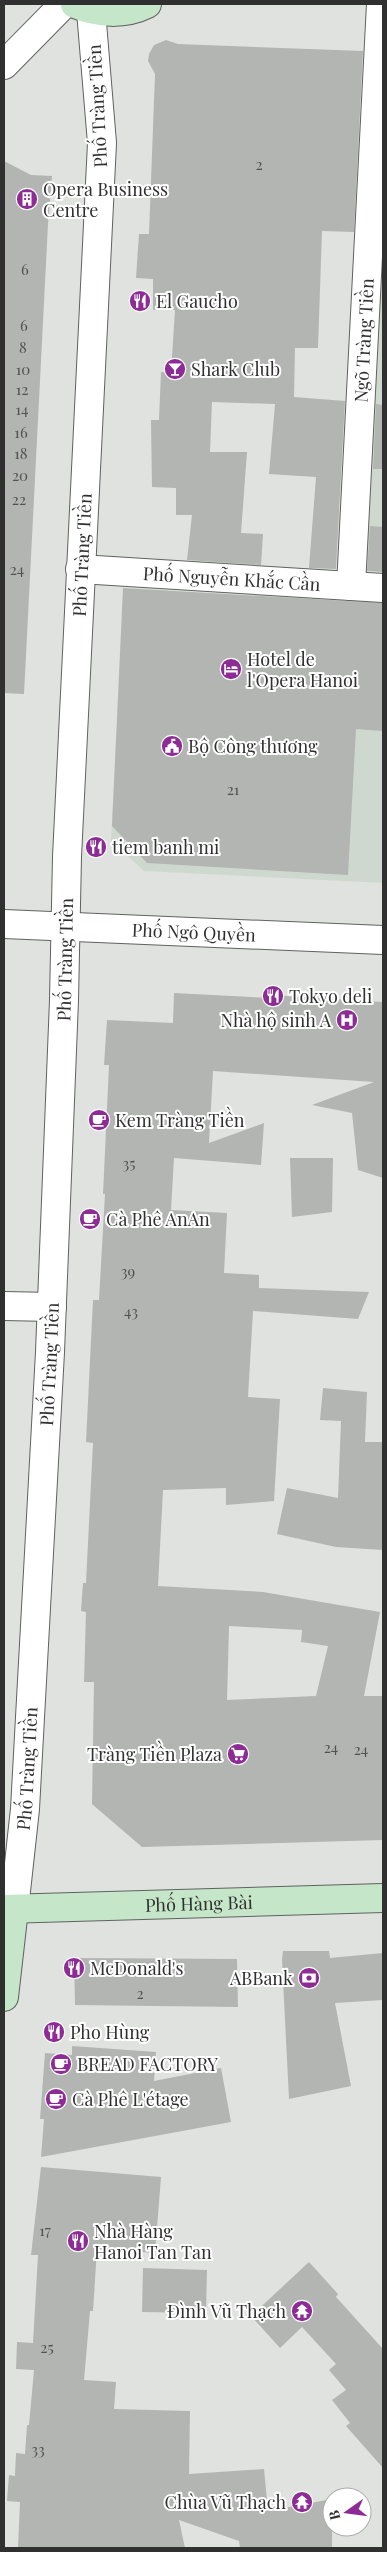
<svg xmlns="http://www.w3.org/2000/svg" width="387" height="2552" font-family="'Playfair Display',serif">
	<rect width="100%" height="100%" fill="#dfe2df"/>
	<!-- built -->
	<path fill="#cfd8cf" d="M 383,163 L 383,571 L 361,569 Z
		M 346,598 L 383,601 L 383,883 L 144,871 L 111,841 L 116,741 L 339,751 Z"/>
	<!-- building -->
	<path fill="#b2b5b2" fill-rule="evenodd" d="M 166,40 L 178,44 L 363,51 L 354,232 L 322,231 L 318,348 L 295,348 L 294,397 L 345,401 L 336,569 L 309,568 L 316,477 L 269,474 L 275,404 L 212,402 L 210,452 L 247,452 L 241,533 L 263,534 L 261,565 L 187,560 L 192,515 L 176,515 L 176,488 L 152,487 L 151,420 L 159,420 L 161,372 L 171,373 L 175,310 L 153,310 L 153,279 L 136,278 L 139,234 L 149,234 L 155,74 L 148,61 L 149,54 L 154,45 Z
		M 4,161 L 31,175 L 52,176 L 48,224 L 24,694 L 4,693 Z
		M 376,404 L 383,405 L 383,469 L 373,469 Z
		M 370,526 L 383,527 L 383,572 L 367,571 Z
		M 123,588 L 383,603 L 383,731 L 356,729 L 348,875 L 147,863 L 112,826 Z
		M 174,993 L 270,998 L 270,995 L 383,1002 L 383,1178 L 358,1170 L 352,1113 L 312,1105 L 374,1082 L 213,1071 L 209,1143 L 264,1123 L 261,1165 L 174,1158 L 171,1210 L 227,1213 L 224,1273 L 259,1275 L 259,1288 L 369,1292 L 358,1319 L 253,1311 L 248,1397 L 280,1399 L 274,1501 L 226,1505 L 226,1488 L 163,1490 L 158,1586 L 263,1592 L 380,1612 L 364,1696 L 383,1696 L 383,1840 L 142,1847 L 92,1804 L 94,1682 L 84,1682 L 86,1612 L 81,1611 L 83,1583 L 86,1583 L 93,1443 L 86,1442 L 93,1300 L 99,1300 L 105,1194 L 103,1194 L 109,1065 L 104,1065 L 107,1020 L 173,1023 ZM 229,1626 L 302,1630 L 301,1642 L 328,1646 L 316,1696 L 227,1700 Z
		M 290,1158 L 333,1158 L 332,1212 L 292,1217 Z
		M 323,1388 L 367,1392 L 365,1442 L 383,1442 L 383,1550 L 336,1547 L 277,1534 L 287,1488 L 338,1498 L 341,1421 L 320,1420 Z
		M 283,1951 L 329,1951 L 330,1958 L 383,1953 L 383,2000 L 335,2003 L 351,2086 L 289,2099 L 282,1960 Z
		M 74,1958 L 237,1959 L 238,2007 L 75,2005 Z
		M 72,2046 L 156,2052 L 154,2081 L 221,2068 L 231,2122 L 41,2157 L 44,2119 L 40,2119 L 45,2053 L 72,2055 Z
		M 41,2167 L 161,2177 L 155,2253 L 97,2249 L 93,2311 L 90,2311 L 84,2380 L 116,2382 L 114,2409 L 190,2411 L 189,2474 L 264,2469 L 268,2511 L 332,2499 L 332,2548 L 240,2548 L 239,2541 L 179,2520 L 185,2548 L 18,2548 L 20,2502 L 7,2501 L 9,2475 L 15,2476 L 16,2453 L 25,2454 L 27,2425 L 29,2425 L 34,2370 L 16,2369 L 17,2342 L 33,2343 L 38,2255 L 31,2255 Z
		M 309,2262 L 338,2294 L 336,2297 L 383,2349 L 383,2468 L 346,2426 L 350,2423 L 332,2400 L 346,2390 L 329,2370 L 336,2364 L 302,2327 L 280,2348 L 251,2316 Z
		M 143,2268 L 207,2270 L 206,2313 L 142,2312 Z"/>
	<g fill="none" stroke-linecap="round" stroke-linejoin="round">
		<!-- minor casing -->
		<g stroke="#5f625f" stroke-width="30">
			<g id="minor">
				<path id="s1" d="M 80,569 L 383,588"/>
				<path id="s2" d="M 351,586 L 381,4"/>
				<path d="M 4,1306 L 52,1307"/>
			</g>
		</g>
		<!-- tertiary casing -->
		<g stroke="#5f625f" stroke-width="30">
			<g id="tertiary">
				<path d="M 4,65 L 64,4"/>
				<path id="s3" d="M 4,924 L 383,940"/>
				<path id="s4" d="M 14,1909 L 25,1809 L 50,1352 L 64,1000 L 67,857 L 102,143 L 91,11"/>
			</g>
		</g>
		<!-- secondary casing -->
		<g stroke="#5f625f" stroke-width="30">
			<g id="secondary">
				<path d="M 75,4 C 98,14 125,15 147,4"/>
				<path id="s5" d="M 4,1909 L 383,1898"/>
				<path d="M 4,1997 L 14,1909"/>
			</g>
		</g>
		<!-- minor -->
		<use href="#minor" stroke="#fff" stroke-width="28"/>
		<!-- tertiary -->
		<use href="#tertiary" stroke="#fff" stroke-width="28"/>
		<!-- secondary -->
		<use href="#secondary" stroke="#c5e6c9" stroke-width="28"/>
	</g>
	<!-- icons -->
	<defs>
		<g id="building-disc" transform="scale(1.125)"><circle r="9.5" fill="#8d2c94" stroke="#fff"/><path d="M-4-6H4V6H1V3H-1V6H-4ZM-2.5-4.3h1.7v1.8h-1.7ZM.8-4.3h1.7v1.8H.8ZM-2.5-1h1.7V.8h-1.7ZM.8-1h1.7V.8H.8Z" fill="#fff"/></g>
		<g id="restaurant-disc" transform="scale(1.125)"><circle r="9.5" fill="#8d2c94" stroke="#fff"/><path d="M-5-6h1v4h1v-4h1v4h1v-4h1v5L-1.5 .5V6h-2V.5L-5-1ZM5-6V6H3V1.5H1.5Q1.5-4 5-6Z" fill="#fff"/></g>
		<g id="bar-disc" transform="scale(1.125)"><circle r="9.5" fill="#8d2c94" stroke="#fff"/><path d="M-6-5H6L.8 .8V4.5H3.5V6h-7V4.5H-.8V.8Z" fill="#fff"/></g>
		<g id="hotel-disc" transform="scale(1.125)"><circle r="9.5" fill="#8d2c94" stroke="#fff"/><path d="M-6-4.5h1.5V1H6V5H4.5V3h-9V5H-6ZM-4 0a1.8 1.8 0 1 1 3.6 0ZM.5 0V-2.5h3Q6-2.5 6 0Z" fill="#fff"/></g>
		<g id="civic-disc" transform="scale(1.125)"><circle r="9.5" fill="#8d2c94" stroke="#fff"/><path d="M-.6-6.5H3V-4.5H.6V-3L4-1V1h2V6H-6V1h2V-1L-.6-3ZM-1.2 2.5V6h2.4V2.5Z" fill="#fff"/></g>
		<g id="hospital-disc" transform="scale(1.125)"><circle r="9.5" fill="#8d2c94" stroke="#fff"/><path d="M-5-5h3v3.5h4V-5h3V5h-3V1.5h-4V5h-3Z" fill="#fff"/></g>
		<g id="cafe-disc" transform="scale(1.125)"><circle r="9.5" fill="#8d2c94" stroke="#fff"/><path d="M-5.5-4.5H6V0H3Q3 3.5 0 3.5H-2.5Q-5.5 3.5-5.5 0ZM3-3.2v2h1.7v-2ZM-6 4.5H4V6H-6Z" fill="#fff"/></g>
		<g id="supermarket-disc" transform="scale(1.125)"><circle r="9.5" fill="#8d2c94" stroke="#fff"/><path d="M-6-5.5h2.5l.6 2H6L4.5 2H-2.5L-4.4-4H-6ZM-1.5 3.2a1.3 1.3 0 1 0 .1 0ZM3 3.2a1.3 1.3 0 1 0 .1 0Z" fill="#fff"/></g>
		<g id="bank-disc" transform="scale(1.125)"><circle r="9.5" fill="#8d2c94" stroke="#fff"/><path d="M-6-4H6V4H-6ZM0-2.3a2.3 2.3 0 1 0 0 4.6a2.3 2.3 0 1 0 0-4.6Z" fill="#fff"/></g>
		<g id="temple-disc" transform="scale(1.125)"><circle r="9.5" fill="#8d2c94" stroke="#fff"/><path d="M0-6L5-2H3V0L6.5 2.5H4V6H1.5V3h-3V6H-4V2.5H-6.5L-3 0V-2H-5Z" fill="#fff"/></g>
	</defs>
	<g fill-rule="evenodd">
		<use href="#building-disc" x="27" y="199"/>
		<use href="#restaurant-disc" x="140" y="301"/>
		<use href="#bar-disc" x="175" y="369"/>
		<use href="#hotel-disc" x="231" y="669"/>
		<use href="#civic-disc" x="172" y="746"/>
		<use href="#restaurant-disc" x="96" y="847"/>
		<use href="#restaurant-disc" x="273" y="996"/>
		<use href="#hospital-disc" x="347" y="1020"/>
		<use href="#cafe-disc" x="99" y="1120"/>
		<use href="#cafe-disc" x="90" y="1219"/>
		<use href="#supermarket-disc" x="238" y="1754"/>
		<use href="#restaurant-disc" x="74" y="1968"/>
		<use href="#bank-disc" x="309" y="1978"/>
		<use href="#restaurant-disc" x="54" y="2032"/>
		<use href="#cafe-disc" x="61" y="2064"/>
		<use href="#cafe-disc" x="56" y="2099"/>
		<use href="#restaurant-disc" x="78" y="2241"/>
		<use href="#temple-disc" x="302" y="2311"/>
		<use href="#temple-disc" x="302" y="2502"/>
	</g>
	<g text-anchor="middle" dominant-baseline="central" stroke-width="4" stroke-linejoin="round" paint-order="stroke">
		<!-- number labels -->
		<g font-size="15" fill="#505150">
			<text x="259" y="164">2</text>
			<text x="25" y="269">6</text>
			<text x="24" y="325">6</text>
			<text x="23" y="347">8</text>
			<text x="23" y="369">10</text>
			<text x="22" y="389">12</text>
			<text x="22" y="409">14</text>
			<text x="21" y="432">16</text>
			<text x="21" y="453">18</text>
			<text x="20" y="475">20</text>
			<text x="19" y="499">22</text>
			<text x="17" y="569">24</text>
			<text x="233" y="789">21</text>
			<text x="129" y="1163">35</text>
			<text x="128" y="1271">39</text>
			<text x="131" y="1311">43</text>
			<text x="331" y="1747">24</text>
			<text x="361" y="1749">24</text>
			<text x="140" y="1993">2</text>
			<text x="45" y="2230">17</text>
			<text x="47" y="2347">25</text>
			<text x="38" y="2449">33</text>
		</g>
		<!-- street labels -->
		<g font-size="18" fill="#2f302f" stroke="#fff">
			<text transform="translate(97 106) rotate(-93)">Phố Tràng Tiền</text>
			<text stroke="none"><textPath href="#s2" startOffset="246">Ngõ Tràng Tiền</textPath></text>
			<text stroke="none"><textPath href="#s4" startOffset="1356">Phố Tràng Tiền</textPath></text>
			<text stroke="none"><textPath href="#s1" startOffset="152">Phố Nguyễn Khắc Cần</textPath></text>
			<text stroke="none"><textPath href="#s3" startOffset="190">Phố Ngô Quyền</textPath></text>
			<text stroke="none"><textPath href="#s4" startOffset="951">Phố Tràng Tiền</textPath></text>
			<text stroke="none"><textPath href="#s4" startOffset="546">Phố Tràng Tiền</textPath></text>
			<text stroke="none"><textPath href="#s4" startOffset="141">Phố Tràng Tiền</textPath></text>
			<text stroke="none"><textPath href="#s5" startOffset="195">Phố Hàng Bài</textPath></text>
		</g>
		<!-- poi labels -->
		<g font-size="18" fill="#2f302f" stroke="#fff" text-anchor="start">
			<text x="43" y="189">Opera Business<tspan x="43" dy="21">Centre</tspan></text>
			<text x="156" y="301">El Gaucho</text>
			<text x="191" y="369">Shark Club</text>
			<text x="247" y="659">Hotel de<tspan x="247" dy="21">l'Opera Hanoi</tspan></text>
			<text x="188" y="746">Bộ Công thương</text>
			<text x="112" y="847">tiem banh mi</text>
			<text x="289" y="996">Tokyo deli</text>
			<text x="331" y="1020" text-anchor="end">Nhà hộ sinh A</text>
			<text x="115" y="1120">Kem Tràng Tiền</text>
			<text x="106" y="1219">Cà Phê AnAn</text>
			<text x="222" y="1754" text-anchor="end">Tràng Tiền Plaza</text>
			<text x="90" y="1968">McDonald's</text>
			<text x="293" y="1978" text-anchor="end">ABBank</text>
			<text x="70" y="2032">Pho Hùng</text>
			<text x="77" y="2064">BREAD FACTORY</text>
			<text x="72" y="2099">Cà Phê L'étage</text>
			<text x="94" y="2231">Nhà Hàng<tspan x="94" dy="21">Hanoi Tan Tan</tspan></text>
			<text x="286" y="2311" text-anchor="end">Đình Vũ Thạch</text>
			<text x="286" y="2502" text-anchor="end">Chùa Vũ Thạch</text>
		</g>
	</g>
	<!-- border -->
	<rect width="387" height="2552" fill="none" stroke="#2f302f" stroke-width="10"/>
	<!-- north arrow -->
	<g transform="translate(347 2512) rotate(256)"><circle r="24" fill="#ffffff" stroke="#acacac"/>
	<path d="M0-4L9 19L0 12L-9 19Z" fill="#8d2c94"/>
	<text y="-8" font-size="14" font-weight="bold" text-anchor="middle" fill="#2f302f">B</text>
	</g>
</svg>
